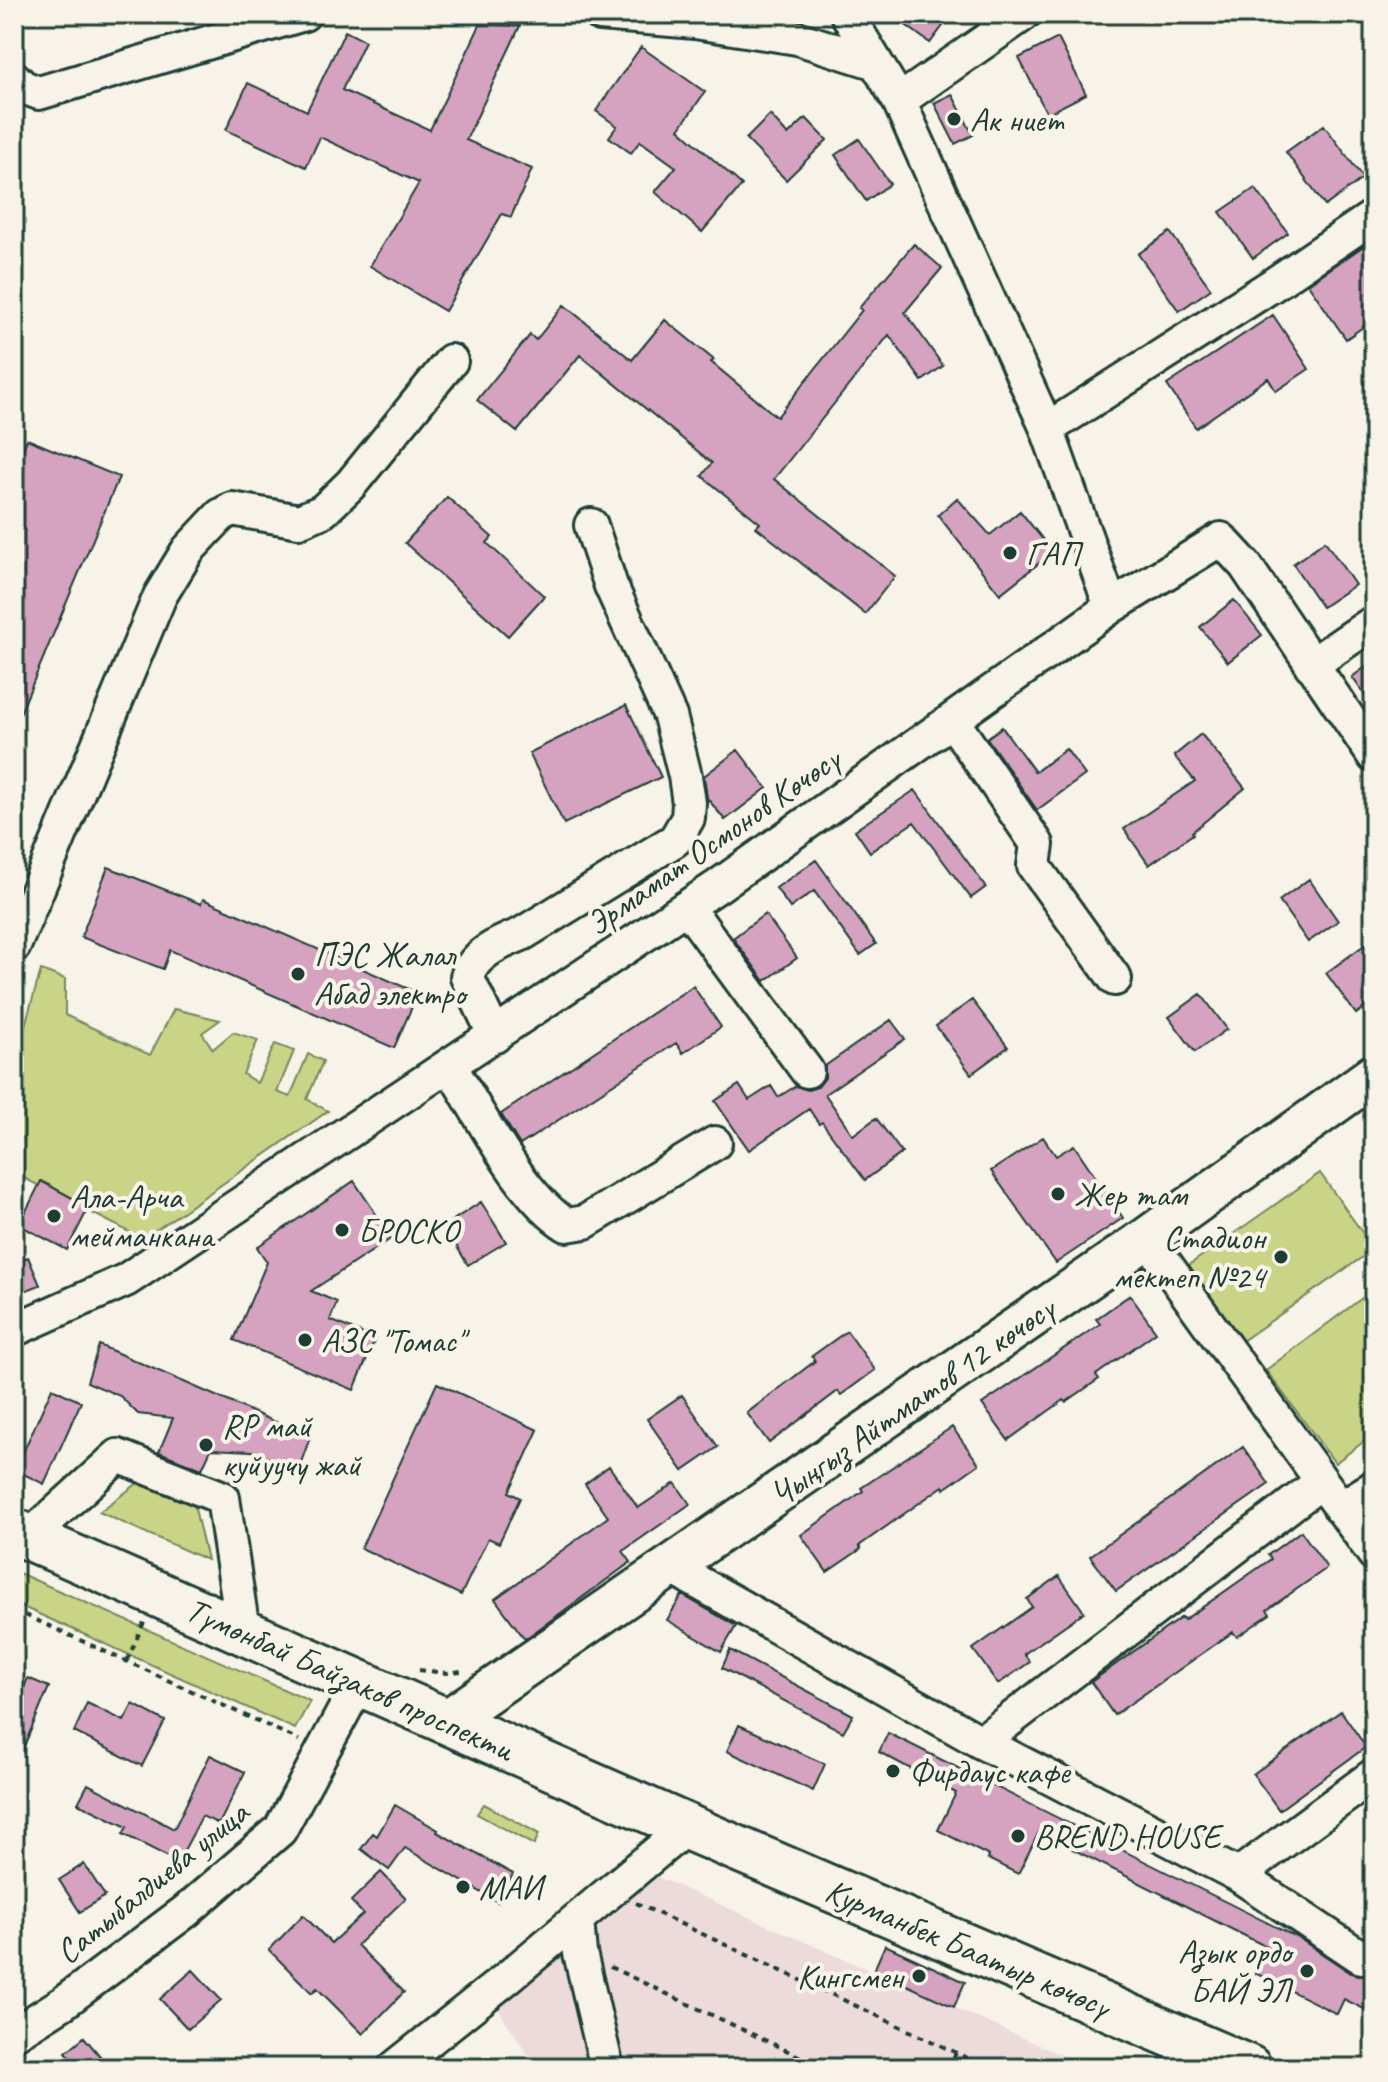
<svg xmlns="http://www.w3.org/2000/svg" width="1388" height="2082" font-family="Caveat,sans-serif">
	<rect width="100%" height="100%" fill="#f7f3e8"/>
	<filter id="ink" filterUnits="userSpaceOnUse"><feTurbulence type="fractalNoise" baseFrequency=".0125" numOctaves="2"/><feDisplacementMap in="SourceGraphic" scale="16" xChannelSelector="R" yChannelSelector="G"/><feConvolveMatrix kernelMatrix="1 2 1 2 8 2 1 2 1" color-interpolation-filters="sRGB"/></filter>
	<g filter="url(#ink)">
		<!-- built -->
		<path fill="#eddbdc" d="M 651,1874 L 1091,2068 L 537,2068 L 492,2000 Z"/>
		<!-- green -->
		<path fill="#c9d487" stroke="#74885e" stroke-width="2" d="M 41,970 L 65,979 L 65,1015 L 150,1055 L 174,1009 L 220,1020 L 202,1033 L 213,1049 L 233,1032 L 258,1040 L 243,1074 L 257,1083 L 275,1044 L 294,1051 L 277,1092 L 290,1097 L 308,1054 L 323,1061 L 307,1099 L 328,1111 L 143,1239 L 14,1173 L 14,1063 Z
			M 1320,1173 L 1374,1249 L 1242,1341 L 1189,1265 Z
			M 1374,1289 L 1374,1434 L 1335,1463 L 1266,1370 Z
			M 146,1477 L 192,1496 L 207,1560 L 99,1512 Z
			M 14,1571 L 310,1701 L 295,1729 L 14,1603 Z
			M 484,1804 L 539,1834 L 534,1845 L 477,1814 Z"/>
		<!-- building -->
		<path fill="#d5a3c0" stroke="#1f3d34" stroke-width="2" d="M 891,14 L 952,14 L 930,43 Z
			M 480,25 L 520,26 L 466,140 L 532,169 L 511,217 L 502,214 L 445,311 L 370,266 L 419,183 L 320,137 L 306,167 L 226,130 L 248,83 L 307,111 L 345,31 L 365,41 L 342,90 L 430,130 Z
			M 1058,38 L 1086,94 L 1047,114 L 1019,58 Z
			M 641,47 L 705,92 L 679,129 L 742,185 L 702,232 L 655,192 L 676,167 L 640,141 L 631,153 L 609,137 L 617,126 L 596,111 Z
			M 952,94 L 973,135 L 955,144 L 934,103 Z
			M 770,115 L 788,135 L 806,118 L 827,140 L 786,180 L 746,139 Z
			M 1324,125 L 1363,178 L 1325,206 L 1286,152 Z
			M 859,139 L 890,184 L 866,201 L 835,155 Z
			M 1255,188 L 1288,233 L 1253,258 L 1220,212 Z
			M 1170,232 L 1211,289 L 1179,311 L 1138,254 Z
			M 1368,243 L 1374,252 L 1374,319 L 1346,339 L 1308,284 Z
			M 914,244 L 942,268 L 905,312 L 943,366 L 922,381 L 889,335 L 774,479 L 895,576 L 865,614 L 756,527 L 760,523 L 702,476 L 712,463 L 580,355 L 517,432 L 477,400 L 530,335 L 536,340 L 564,305 L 632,360 L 665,320 L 714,360 L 711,362 L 777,417 L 862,310 L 859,308 Z
			M 1273,315 L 1309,369 L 1276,391 L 1268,378 L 1196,428 L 1167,385 Z
			M 27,439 L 119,477 L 14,728 L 14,471 Z
			M 447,497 L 492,537 L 487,543 L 544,596 L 508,636 L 405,543 Z
			M 957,498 L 990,535 L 1020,511 L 1053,552 L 1000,594 L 938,515 Z
			M 1325,541 L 1355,585 L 1322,607 L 1293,564 Z
			M 1234,600 L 1262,635 L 1228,662 L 1200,627 Z
			M 1374,661 L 1374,708 L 1352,677 Z
			M 626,705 L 661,777 L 564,824 L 529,753 Z
			M 1002,727 L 1035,772 L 1066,749 L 1085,775 L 1037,810 L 987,738 Z
			M 1201,734 L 1245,788 L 1192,832 L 1193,834 L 1149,865 L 1124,829 L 1195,781 L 1174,756 Z
			M 738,750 L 767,788 L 725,820 L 707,798 L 704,776 Z
			M 915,790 L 986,887 L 971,898 L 914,822 L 870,852 L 855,830 Z
			M 816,860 L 876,944 L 860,955 L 814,891 L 790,908 L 776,888 Z
			M 108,867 L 201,904 L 203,899 L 418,993 L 394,1048 L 170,950 L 163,969 L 81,937 Z
			M 1309,879 L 1338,921 L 1308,942 L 1279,901 Z
			M 765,914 L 797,958 L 765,981 L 733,938 Z
			M 1374,938 L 1374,1001 L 1356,1014 L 1326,973 Z
			M 693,986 L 721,1027 L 683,1053 L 676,1043 L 520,1145 L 501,1114 Z
			M 1201,994 L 1227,1029 L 1195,1052 L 1169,1017 Z
			M 972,1000 L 1008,1047 L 971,1074 L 936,1026 Z
			M 891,1020 L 905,1039 L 825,1094 L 853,1135 L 876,1118 L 902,1153 L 865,1180 L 822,1122 L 819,1124 L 809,1109 L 749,1150 L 715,1101 L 739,1085 L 749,1100 L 771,1086 L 778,1097 L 796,1086 L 808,1090 L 818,1087 L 825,1078 L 825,1066 Z
			M 1043,1137 L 1056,1156 L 1074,1145 L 1123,1218 L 1056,1263 L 991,1171 Z
			M 41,1181 L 89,1207 L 67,1250 L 19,1225 Z
			M 354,1181 L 392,1238 L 311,1291 L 337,1302 L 330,1320 L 375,1339 L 354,1390 L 234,1340 L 267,1262 L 257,1247 Z
			M 481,1202 L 506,1242 L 468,1265 L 444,1226 Z
			M 28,1257 L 40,1285 L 14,1295 L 14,1263 Z
			M 1130,1295 L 1156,1332 L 1096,1375 L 1099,1379 L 1066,1402 L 1064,1400 L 1008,1440 L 982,1404 L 1100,1324 L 1096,1319 Z
			M 847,1331 L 875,1370 L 841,1395 L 838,1391 L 769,1443 L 747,1413 L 815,1361 L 812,1356 Z
			M 99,1345 L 310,1437 L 298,1471 L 252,1451 L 211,1449 L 202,1469 L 159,1452 L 173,1418 L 138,1414 L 120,1396 L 87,1382 Z
			M 437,1383 L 538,1430 L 509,1492 L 520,1498 L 499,1543 L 488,1538 L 461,1595 L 361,1548 Z
			M 52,1388 L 81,1402 L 44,1484 L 15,1470 Z
			M 682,1395 L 718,1447 L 683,1471 L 647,1419 Z
			M 952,1427 L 979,1464 L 944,1489 L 943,1486 L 859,1546 L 861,1549 L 827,1572 L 801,1535 L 863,1491 L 861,1488 Z
			M 1243,1447 L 1269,1484 L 1116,1591 L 1090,1556 Z
			M 609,1466 L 638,1508 L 675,1483 L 690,1504 L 623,1551 L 631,1562 L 525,1639 L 495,1599 L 608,1517 L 585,1484 Z
			M 1301,1531 L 1327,1568 L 1267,1610 L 1270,1614 L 1237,1637 L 1233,1632 L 1114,1715 L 1091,1682 L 1182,1617 L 1184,1620 L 1271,1559 L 1268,1555 Z
			M 1059,1576 L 1084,1612 L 1024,1654 L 1030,1662 L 998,1684 L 973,1649 L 1032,1607 L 1027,1599 Z
			M 682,1595 L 736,1626 L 721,1652 L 667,1620 Z
			M 730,1650 L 853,1715 L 843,1732 L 722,1668 Z
			M 28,1678 L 49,1687 L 14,1770 L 14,1710 Z
			M 87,1703 L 124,1721 L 133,1704 L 165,1721 L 142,1766 L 74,1732 Z
			M 1341,1711 L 1366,1747 L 1279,1810 L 1253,1774 Z
			M 739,1725 L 825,1764 L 813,1791 L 727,1751 Z
			M 888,1733 L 1300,1939 L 1351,1973 L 1374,1976 L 1374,2014 L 1344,1999 L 1337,2014 L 1255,1973 L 1267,1947 L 1039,1832 L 1018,1874 L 988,1859 L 989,1856 L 938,1830 L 956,1793 L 879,1752 Z
			M 210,1755 L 245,1772 L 219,1824 L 202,1816 L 178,1862 L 123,1834 L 127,1827 L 78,1803 L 88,1784 L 174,1829 Z
			M 395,1805 L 438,1830 L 437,1832 L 513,1874 L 498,1902 L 405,1848 L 389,1870 L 361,1849 L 373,1833 L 377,1836 Z
			M 84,1864 L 105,1896 L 80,1912 L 59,1880 Z
			M 381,1872 L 406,1898 L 357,1945 L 404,1992 L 363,2034 L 317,1988 L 312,1993 L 269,1950 L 303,1915 L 331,1943 L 363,1914 L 351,1901 Z
			M 885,1945 L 965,1982 L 954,2007 L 874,1970 Z
			M 193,1970 L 221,2000 L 188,2029 L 160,1999 Z
			M 84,2037 L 110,2068 L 80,2068 L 66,2052 Z"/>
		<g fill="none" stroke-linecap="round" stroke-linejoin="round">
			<!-- minor casing -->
			<g stroke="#1f3d34" stroke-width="38">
				<path id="minor" d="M 600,14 L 695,22 L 797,38 L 876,63
					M 847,14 L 899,101 L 1047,429 L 1111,607
					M 14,78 L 23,87 L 39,93 L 304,14
					M 899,101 L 1024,14
					M 1047,429 L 1271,286 L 1374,216
					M 1311,665 L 1374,622
					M 952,720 L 1037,844 L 1034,866 L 1115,979
					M 687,907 L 807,1071
					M 14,946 L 160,596 L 188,550 L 221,515 L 232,509 L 299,521 L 323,511 L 351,484 L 451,361
					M 495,1036 L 467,977 C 474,953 500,943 522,934 L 675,840 L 688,818 L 689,803 L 685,776 L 670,716 L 611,586 L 591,525
					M 450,1066 C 479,1112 521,1197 567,1225 L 585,1222 L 715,1143
					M 1147,1238 L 1374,1554
					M 14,1330 L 126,1280 L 718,886 L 1111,607 L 1221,539 L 1245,565 L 1374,756
					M 1340,1508 L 1374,1487
					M 29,1537 L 118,1456 L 223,1498 L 243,1631
					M 671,1567 L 981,1742 L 1238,1875 L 1361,1957
					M 981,1742 L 1321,1482
					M 1238,1875 L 1374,1775
					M 577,1920 L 580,1953 L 607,2068
					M 14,2034 L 63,2003 L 186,1911 L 280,1830 L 359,1683
					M 394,2068 L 507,1978 L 687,1827"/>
			</g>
			<!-- major casing -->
			<g stroke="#1f3d34" stroke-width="46">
				<path id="major" d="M 446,1721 L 1147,1238 L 1374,1075"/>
			</g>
			<!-- highway casing -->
			<g stroke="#1f3d34" stroke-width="50">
				<path id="highway" d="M 14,1531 L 687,1827 L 1249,2068"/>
			</g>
			<!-- path -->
			<path stroke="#1f3d34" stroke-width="4" stroke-dasharray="6 6" stroke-linecap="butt" d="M 14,1610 L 299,1740
				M 127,1661 L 144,1622
				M 419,1670 L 447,1673 L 461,1671
				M 636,1903 L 989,2068
				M 610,1967 L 824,2068
				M 948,2068 L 956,2053"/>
			<!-- minor -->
			<use href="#minor" stroke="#f7f3e8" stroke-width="32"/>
			<!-- major -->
			<use href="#major" stroke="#f7f3e8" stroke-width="40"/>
			<!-- highway -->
			<use href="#highway" stroke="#f7f3e8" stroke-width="44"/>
		</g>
	</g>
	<!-- markers -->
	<g fill="#1f3d34" stroke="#f7f3e8" stroke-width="3">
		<circle cx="954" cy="119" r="8"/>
		<circle cx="1010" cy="553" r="8"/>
		<circle cx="298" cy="974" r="8"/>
		<circle cx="1058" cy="1194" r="8"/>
		<circle cx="54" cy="1216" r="8"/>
		<circle cx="342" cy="1230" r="8"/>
		<circle cx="1281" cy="1257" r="8"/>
		<circle cx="305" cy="1340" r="8"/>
		<circle cx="206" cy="1445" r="8"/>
		<circle cx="893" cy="1771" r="8"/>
		<circle cx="1018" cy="1836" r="8"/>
		<circle cx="463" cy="1887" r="8"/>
		<circle cx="1307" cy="1971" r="8"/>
		<circle cx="919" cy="1976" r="8"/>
	</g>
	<g text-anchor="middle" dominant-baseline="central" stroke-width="8" stroke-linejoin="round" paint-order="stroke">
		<!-- poi labels -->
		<g font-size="34" fill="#1f3d34" stroke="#f7f3e8" text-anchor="start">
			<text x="970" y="119">Ак ниет</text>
			<text x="1026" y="553">ГАП</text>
			<text x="314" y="954">ПЭС Жалал<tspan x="314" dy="39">Абад электро</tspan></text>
			<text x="1074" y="1194">Жер там</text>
			<text x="70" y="1196">Ала-Арча<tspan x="70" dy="39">мейманкана</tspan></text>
			<text x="358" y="1230">БРОСКО</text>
			<text x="1265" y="1237" text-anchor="end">Стадион<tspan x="1265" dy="39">мектеп №24</tspan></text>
			<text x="321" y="1340">АЗС "Томас"</text>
			<text x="222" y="1425">RP май<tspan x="222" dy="39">куйуучу жай</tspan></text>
			<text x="909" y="1771">Фирдаус кафе</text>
			<text x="1034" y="1836">BREND HOUSE</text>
			<text x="479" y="1887">МАИ</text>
			<text x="1291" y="1951" text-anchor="end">Азык ордо<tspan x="1291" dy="39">БАЙ ЭЛ</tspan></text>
			<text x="903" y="1976" text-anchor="end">Кингсмен</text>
		</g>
		<!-- street labels -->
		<g font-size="34" fill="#1f3d34" stroke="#f7f3e8">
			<text transform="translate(713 841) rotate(-35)">Эрмамат Осмонов Көчөсү</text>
			<text transform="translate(912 1401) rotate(-35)">Чыңгыз Айтматов 12 көчөсү</text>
			<text transform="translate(350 1679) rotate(24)">Түмөнбай Байзаков проспекти</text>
			<text transform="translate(152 1882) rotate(-39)">Сатыбалдиева улица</text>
			<text transform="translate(968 1948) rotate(23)">Курманбек Баатыр көчөсү</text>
		</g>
	</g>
	<!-- margin -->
	<rect width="1388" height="2082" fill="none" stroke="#f7f3e8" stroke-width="48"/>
	<rect x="24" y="24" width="1340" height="2034" fill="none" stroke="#1f3d34" stroke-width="3" filter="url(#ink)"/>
</svg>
